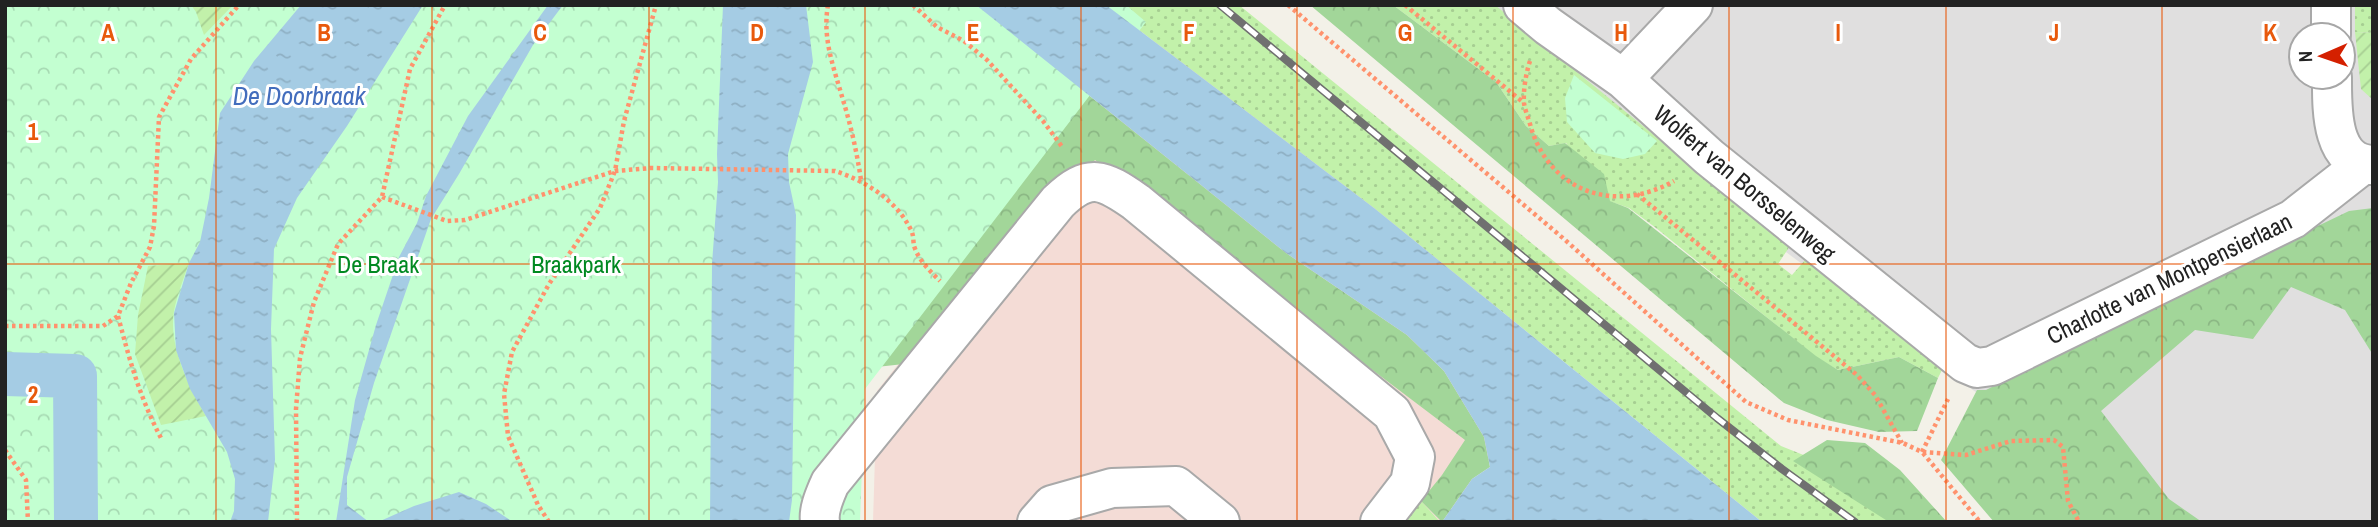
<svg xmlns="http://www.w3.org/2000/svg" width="2378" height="527" font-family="'Archivo Narrow',sans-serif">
	<defs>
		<pattern id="grass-dots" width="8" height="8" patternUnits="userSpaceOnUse" patternTransform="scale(1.75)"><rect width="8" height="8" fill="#c2f1aa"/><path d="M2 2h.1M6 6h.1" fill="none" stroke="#a6ce92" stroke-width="1.8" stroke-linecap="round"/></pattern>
		<pattern id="forest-crowns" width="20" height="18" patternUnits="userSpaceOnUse" patternTransform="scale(1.75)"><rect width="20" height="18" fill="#a2d699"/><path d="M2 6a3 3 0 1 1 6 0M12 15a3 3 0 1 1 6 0" fill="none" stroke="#8bb784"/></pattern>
		<pattern id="park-crowns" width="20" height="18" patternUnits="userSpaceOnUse" patternTransform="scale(1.75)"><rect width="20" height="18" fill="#c3ffd1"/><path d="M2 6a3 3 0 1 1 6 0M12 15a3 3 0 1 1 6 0" fill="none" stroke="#a7dab3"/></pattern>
		<pattern id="garden-furrows" width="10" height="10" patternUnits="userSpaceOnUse" patternTransform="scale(1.75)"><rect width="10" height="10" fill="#c2f1aa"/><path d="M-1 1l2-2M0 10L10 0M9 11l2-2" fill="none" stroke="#a6ce92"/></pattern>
		<pattern id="water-ripples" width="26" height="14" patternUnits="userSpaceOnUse" patternTransform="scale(1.75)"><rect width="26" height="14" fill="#a5cce4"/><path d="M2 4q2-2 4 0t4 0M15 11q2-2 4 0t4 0" fill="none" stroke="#8eafc3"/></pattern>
	</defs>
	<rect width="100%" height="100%" fill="#f3f1e8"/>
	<!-- residential -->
	<path fill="#e0dfdf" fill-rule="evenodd" d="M 1451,5 L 2373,5 L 2373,522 L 2152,522 ZM 2301,35 L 2343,35 L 2343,77 L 2301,77 Z"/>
	<!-- commercial -->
	<path fill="#f4dcd6" d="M 1158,36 L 1496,282 L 1498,443 L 1442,522 L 873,522 L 877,391 Z"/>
	<!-- grass -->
	<path fill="url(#grass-dots)" d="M 1106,5 L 1239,5 L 1781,446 L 1826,464 L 1927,522 L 1762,522 L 1374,208 Z
		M 1393,5 L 1495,5 L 1790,246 L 1778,264 L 1792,275 L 1806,259 L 1943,368 L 1938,378 L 1899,357 L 1838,370 L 1816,357 L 1656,228 L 1629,208 L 1609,201 L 1566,143 L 1549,146 L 1526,126 L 1496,82 Z
		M 2355,5 L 2373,5 L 2373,33 L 2355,32 Z
		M 1421,501 L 1440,522 L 1403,522 Z"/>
	<!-- forest -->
	<path fill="url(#forest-crowns)" d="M 976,5 L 1286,253 L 1407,335 L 1444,371 L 1484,437 L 1490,467 L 1472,479 L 1442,522 L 1421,501 L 1442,475 L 1465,440 L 1095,160 L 904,364 L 794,376 Z
		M 1310,5 L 1393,5 L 1496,82 L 1526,126 L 1549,146 L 1565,143 L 1604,174 L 1610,201 L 1628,208 L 1816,356 L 1838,370 L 1899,357 L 1938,378 L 1917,431 L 1879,432 L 1827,420 L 1784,403 Z
		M 2373,208 L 2373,355 L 2345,310 L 2291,287 L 2253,339 L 2195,330 L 2101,411 L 2169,499 L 2202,522 L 1994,522 L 1941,460 L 1977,390 L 1986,390 L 2159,302 L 2349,211 Z
		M 1827,440 L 1865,443 L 1900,470 L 1947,522 L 1889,522 L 1793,461 Z"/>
	<!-- park -->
	<path fill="url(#park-crowns)" d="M 5,5 L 1126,5 L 1146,22 L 865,389 L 860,522 L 5,522 Z
		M 1574,75 L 1657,141 L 1645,154 L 1623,159 L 1595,153 L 1567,122 L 1565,98 Z"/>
	<!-- garden -->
	<path fill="url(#garden-furrows)" d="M 191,5 L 233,5 L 204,35 L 196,12 Z
		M 2355,32 L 2373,33 L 2373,100 L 2361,89 Z
		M 189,263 C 184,278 177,295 174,311 C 168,345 189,387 206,416 L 161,425 L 135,354 L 138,315 L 148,266 Z"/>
	<!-- water -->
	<path fill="url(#water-ripples)" d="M 301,5 L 423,5 L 347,126 L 297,198 L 274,249 L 271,329 L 275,460 L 268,522 L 230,522 L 234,511 L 235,479 L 227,452 L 190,389 L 176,350 L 174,313 L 189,263 L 200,242 L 209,198 L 220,113 L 254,61 Z
		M 548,5 L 563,5 L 533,45 L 459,174 L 431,219 L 374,383 L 347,477 L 347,505 L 369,522 L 336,522 L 355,400 L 376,325 L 399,257 L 417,223 L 426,196 L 468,116 Z
		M 723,5 L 806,5 L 813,62 L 788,154 L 789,182 L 796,215 L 792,500 L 789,522 L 710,522 L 712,264 L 718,182 L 717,154 Z
		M 976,5 L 1106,5 L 1374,208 L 1762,522 L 1442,522 L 1472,479 L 1490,467 L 1484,437 L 1444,371 L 1407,335 L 1286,253 Z
		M 459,492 L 486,504 L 513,522 L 378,522 L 414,506 Z"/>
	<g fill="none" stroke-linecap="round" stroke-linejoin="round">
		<!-- canal -->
		<path stroke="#a5cce4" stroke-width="44" d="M 5,374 L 75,376 L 76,522"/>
		<!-- minor casing -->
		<g stroke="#a9a9a9" stroke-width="42">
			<path id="minor" d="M 1523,5 L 1548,26 L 1623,79 L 1709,157 L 1965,363 L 1977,368 L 1992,366 L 2293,219 L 2362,165
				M 2331,5 L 2331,35
				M 2332,77 C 2332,108 2330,164 2373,165
				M 1623,79 L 1693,5
				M 820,522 C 818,509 825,495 830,483 L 1058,202 C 1089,172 1103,179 1136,202 L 1392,413 L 1415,457 L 1410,483 L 1380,522
				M 1037,522 L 1052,505 L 1112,488 L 1176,486 L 1220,522"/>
		</g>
		<!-- path -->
		<path stroke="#ff926d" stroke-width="4.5" stroke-dasharray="3.5 3.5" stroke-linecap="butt" d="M 828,5 C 822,39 834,68 843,100 C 851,126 857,153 861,180
			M 913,5 L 937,27 L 964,41 L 987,60 L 1043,121 L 1063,148
			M 1288,5 L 1564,239 L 1746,402 L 1788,420 L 1903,443 L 1922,452 L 1966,455 L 2011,441 L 2054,440 L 2063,447 L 2068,501 L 2079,522
			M 1405,5 L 1524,103
			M 1530,61 C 1526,73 1523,91 1524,103 C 1525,110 1528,117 1530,124 C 1548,191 1614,215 1674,181
			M 1637,194 L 1857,375 L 1875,395 L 1902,443
			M 382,197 L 447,221 L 465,220 L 615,171 L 651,168 L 835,171 C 866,181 897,201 911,230 C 914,236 913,241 914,246 C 919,261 930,271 940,281
			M 118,316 C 130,362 140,398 162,440
			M 5,326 L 103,326 L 118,316 L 131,283 L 150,247 L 154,226 L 159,117 L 191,59 L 239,5
			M 5,450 L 26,480 L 28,522
			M 1922,452 L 1948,399
			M 1923,453 L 1980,522
			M 297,522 L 296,409 L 300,358 L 314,302 L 338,244 L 382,197 L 410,69 L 445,5
			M 549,522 L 538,505 L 508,436 L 504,394 L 512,352 L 549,284 L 600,208 L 615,171 L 624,121 L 656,5"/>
		<!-- minor -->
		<use href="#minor" stroke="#fff" stroke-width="38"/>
		<!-- rail casing -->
		<g stroke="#707070" stroke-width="8">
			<path id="rail" d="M 1220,5 L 1717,418 L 1782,469 L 1855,522"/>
		</g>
		<!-- rail -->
		<use href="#rail" stroke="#fff" stroke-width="5" stroke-dasharray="16" stroke-linecap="butt"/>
	</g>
	<!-- grid -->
	<path fill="none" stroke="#e8590c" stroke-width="2" stroke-opacity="0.55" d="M 216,5 L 216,522M 432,5 L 432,522M 649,5 L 649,522M 865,5 L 865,522M 1081,5 L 1081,522M 1297,5 L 1297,522M 1513,5 L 1513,522M 1729,5 L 1729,522M 1946,5 L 1946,522M 2162,5 L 2162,522M 5,264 L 2373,264"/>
	<g text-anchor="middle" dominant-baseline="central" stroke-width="6" stroke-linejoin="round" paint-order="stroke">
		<!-- street labels -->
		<g font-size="24" fill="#222" stroke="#fff">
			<text transform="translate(1745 183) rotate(40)">Wolfert van Borsselenweg</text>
			<text transform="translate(2169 278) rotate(-26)">Charlotte van Montpensierlaan</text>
		</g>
		<!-- park labels -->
		<g font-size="24" fill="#018921" stroke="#fff">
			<text x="378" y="264">De Braak</text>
			<text x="576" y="264">Braakpark</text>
		</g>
		<!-- water labels -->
		<g font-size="26" font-style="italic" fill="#436dbd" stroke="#fff">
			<text x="299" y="95">De Doorbraak</text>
		</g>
	</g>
	<g font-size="23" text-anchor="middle" font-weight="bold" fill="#e8590c" stroke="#fff" stroke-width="6" stroke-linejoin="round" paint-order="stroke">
		<text x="108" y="41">A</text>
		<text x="324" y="41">B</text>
		<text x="540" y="41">C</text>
		<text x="757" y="41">D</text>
		<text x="973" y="41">E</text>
		<text x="1189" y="41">F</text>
		<text x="1405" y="41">G</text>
		<text x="1621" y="41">H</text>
		<text x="1838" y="41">I</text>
		<text x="2054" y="41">J</text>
		<text x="2270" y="41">K</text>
		<text x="33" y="140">1</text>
		<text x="33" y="403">2</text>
	</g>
	<!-- border -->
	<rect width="2378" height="527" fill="none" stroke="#222222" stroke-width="14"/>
	<!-- north arrow -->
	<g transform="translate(2322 56) rotate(268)"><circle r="33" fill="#ffffff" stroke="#a7a7a7" stroke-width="2"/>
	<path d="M0-5L12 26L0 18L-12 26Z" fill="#d42000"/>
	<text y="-10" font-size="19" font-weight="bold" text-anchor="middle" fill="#222222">N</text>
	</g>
</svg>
